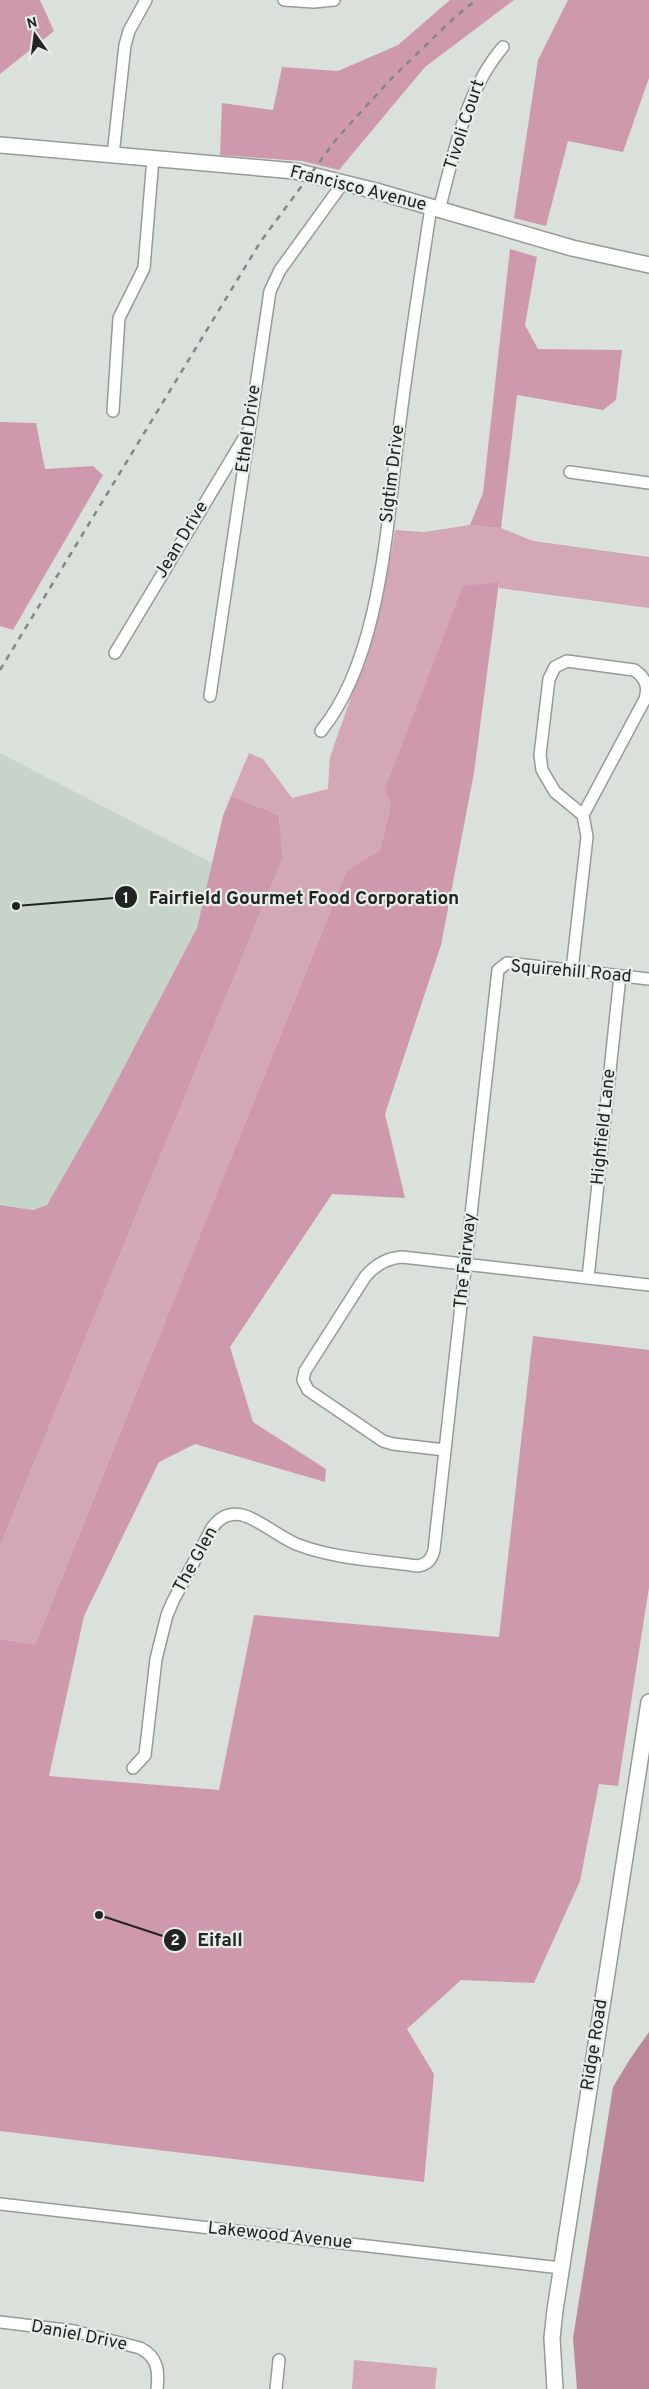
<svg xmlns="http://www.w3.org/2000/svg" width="649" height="2389" font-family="Overpass,sans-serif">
	<rect width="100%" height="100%" fill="#dae1db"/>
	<!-- built -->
	<path fill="#c7d4c9" d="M 0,753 L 212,863 L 197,928 L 103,1107 L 47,1205 L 33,1210 L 0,1205 Z"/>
	<!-- green -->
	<path fill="#d3a7b6" d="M 470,525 L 501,528 L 533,541 L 649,557 L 649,608 L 499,588 L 499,583 L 391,804 L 380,850 L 347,870 L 35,1644 L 0,1639 L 0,1546 L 283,858 L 279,815 L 231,796 L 249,753 L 263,759 L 292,798 L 328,789 L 330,757 L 364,660 L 391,554 L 395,530 L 424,532 Z
		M 354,2360 L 437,2368 L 435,2389 L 352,2389 Z"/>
	<!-- forest -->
	<path fill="#cf99ad" d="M 0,0 L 40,0 L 54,31 L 0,74 Z
		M 450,0 L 514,0 L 425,67 L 339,170 L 302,161 L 220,155 L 222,103 L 273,110 L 282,67 L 338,71 L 398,45 Z
		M 568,0 L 649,0 L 649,78 L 623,152 L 568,141 L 546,226 L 514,218 L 538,60 Z
		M 510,249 L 537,257 L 525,325 L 538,349 L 622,350 L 616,400 L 603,410 L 517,395 L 501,528 L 470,525 L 483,493 Z
		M 0,422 L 36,423 L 45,469 L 93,466 L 103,475 L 13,630 L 0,626 Z
		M 499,582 L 474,773 L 441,945 L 385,1114 L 405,1198 L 332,1194 L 230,1347 L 253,1422 L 326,1469 L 325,1482 L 195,1444 L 159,1462 L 84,1616 L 49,1776 L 219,1790 L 254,1615 L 499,1637 L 533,1336 L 649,1350 L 649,1587 L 618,1786 L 599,1784 L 580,1881 L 534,1983 L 461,1980 L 407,2029 L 434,2074 L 424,2182 L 0,2131 L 0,1639 L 35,1644 L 347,870 L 380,850 L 391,804 L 385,789 L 463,586 Z
		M 231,796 L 279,815 L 283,858 L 0,1546 L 0,1205 L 33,1210 L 47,1205 L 103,1107 L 197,928 L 223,816 Z"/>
	<!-- water -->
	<path fill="#bc889b" d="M 649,2032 L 649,2389 L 577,2389 L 573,2338 L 613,2087 L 630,2059 Z"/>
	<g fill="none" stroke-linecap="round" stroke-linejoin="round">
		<!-- minor casing -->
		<g stroke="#959b95" stroke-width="14">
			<path id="minor" d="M 284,0 L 314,2 L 334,0
				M 113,155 L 125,45 L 129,31 L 146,0
				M 439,210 C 454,154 465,91 503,47
				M 113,411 L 119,318 L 144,268 L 153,158
				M 570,472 L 649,483
				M 115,653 L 247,433
				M 210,696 L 270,291 L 280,270 L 343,183
				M 321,731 C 383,655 387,516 400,422 C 409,350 420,279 431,207
				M 572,970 L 587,837 L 583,815 L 555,792 L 542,770 L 540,755 L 549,679 L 555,667 L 567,661 L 634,670 C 645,677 649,686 645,699 L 583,815
				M 588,1278 L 620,976
				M 445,1450 L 393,1444 L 383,1441 L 308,1390 L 303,1380 L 305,1371 L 365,1277 C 375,1265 386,1258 402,1257 L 649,1285
				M 133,1768 L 145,1755 L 156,1659 L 167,1615 L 173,1601 L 212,1528 C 219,1518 229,1512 242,1515 C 257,1518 279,1537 296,1544 C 334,1559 377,1560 417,1566 C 427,1565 432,1559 434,1550 L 498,970 L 507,963 L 649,979
				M 0,2204 L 561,2268
				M 0,2322 L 74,2331 L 140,2348 C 158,2357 159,2371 157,2389
				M 276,2389 L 279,2360"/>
		</g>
		<!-- major casing -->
		<g stroke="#959b95" stroke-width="18">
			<path id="major" d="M 0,145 L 295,171 L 376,191 L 572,248 L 649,265
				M 555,2389 L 552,2338 L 555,2310 L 649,1702"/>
		</g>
		<!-- minor -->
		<use href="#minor" stroke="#fff" stroke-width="11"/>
		<!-- major -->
		<use href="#major" stroke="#fff" stroke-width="15"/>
		<!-- rail -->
		<path stroke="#828783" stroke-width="2.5" stroke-dasharray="6 6" stroke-linecap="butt" d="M 0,670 L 261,241 L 338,137 L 391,79 L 456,16 L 476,0"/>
	</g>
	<g text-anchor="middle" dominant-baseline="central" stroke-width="4.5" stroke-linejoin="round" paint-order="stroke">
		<!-- street labels -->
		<g font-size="18" fill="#212422" stroke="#e7eee8">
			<text transform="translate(465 125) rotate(-72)">Tivoli Court</text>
			<text transform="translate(358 189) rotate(14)">Francisco Avenue</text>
			<text transform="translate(249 429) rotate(-82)">Ethel Drive</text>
			<text transform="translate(393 474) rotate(-83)">Sigtim Drive</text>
			<text transform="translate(182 540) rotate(-59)">Jean Drive</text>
			<text transform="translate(571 972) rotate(5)">Squirehill Road</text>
			<text transform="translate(604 1127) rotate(-84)">Highfield Lane</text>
			<text transform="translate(466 1261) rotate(-84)">The Fairway</text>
			<text transform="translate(196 1560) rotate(-61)">The Glen</text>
			<text transform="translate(595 2045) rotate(-81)">Ridge Road</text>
			<text transform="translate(280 2236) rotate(6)">Lakewood Avenue</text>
			<text transform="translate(79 2336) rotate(11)">Daniel Drive</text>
		</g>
	</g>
	<!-- callouts -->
	<path fill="none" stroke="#212422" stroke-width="2" d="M16 906L126 897M99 1915L175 1940"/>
	<g fill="#212422" stroke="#e7eee8" stroke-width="2">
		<circle cx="16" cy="906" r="5"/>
		<circle cx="99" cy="1915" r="5"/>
		<circle cx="126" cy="897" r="12"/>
		<circle cx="175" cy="1940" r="12"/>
	</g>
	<g font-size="15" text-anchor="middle" font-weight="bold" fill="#fff">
		<text x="126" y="903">1</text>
		<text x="175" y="1945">2</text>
	</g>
	<g font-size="19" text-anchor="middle" font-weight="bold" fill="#212422" stroke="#e7eee8" stroke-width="4.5" stroke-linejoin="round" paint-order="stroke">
		<text x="304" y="904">Fairfield Gourmet Food Corporation</text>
		<text x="220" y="1946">Eifall</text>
	</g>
	<!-- north arrow -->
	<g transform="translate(35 35) rotate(346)" stroke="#e7eee8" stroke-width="4" paint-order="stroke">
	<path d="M0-4L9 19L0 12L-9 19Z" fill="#212422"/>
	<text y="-8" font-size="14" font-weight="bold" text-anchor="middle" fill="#212422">N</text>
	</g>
</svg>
